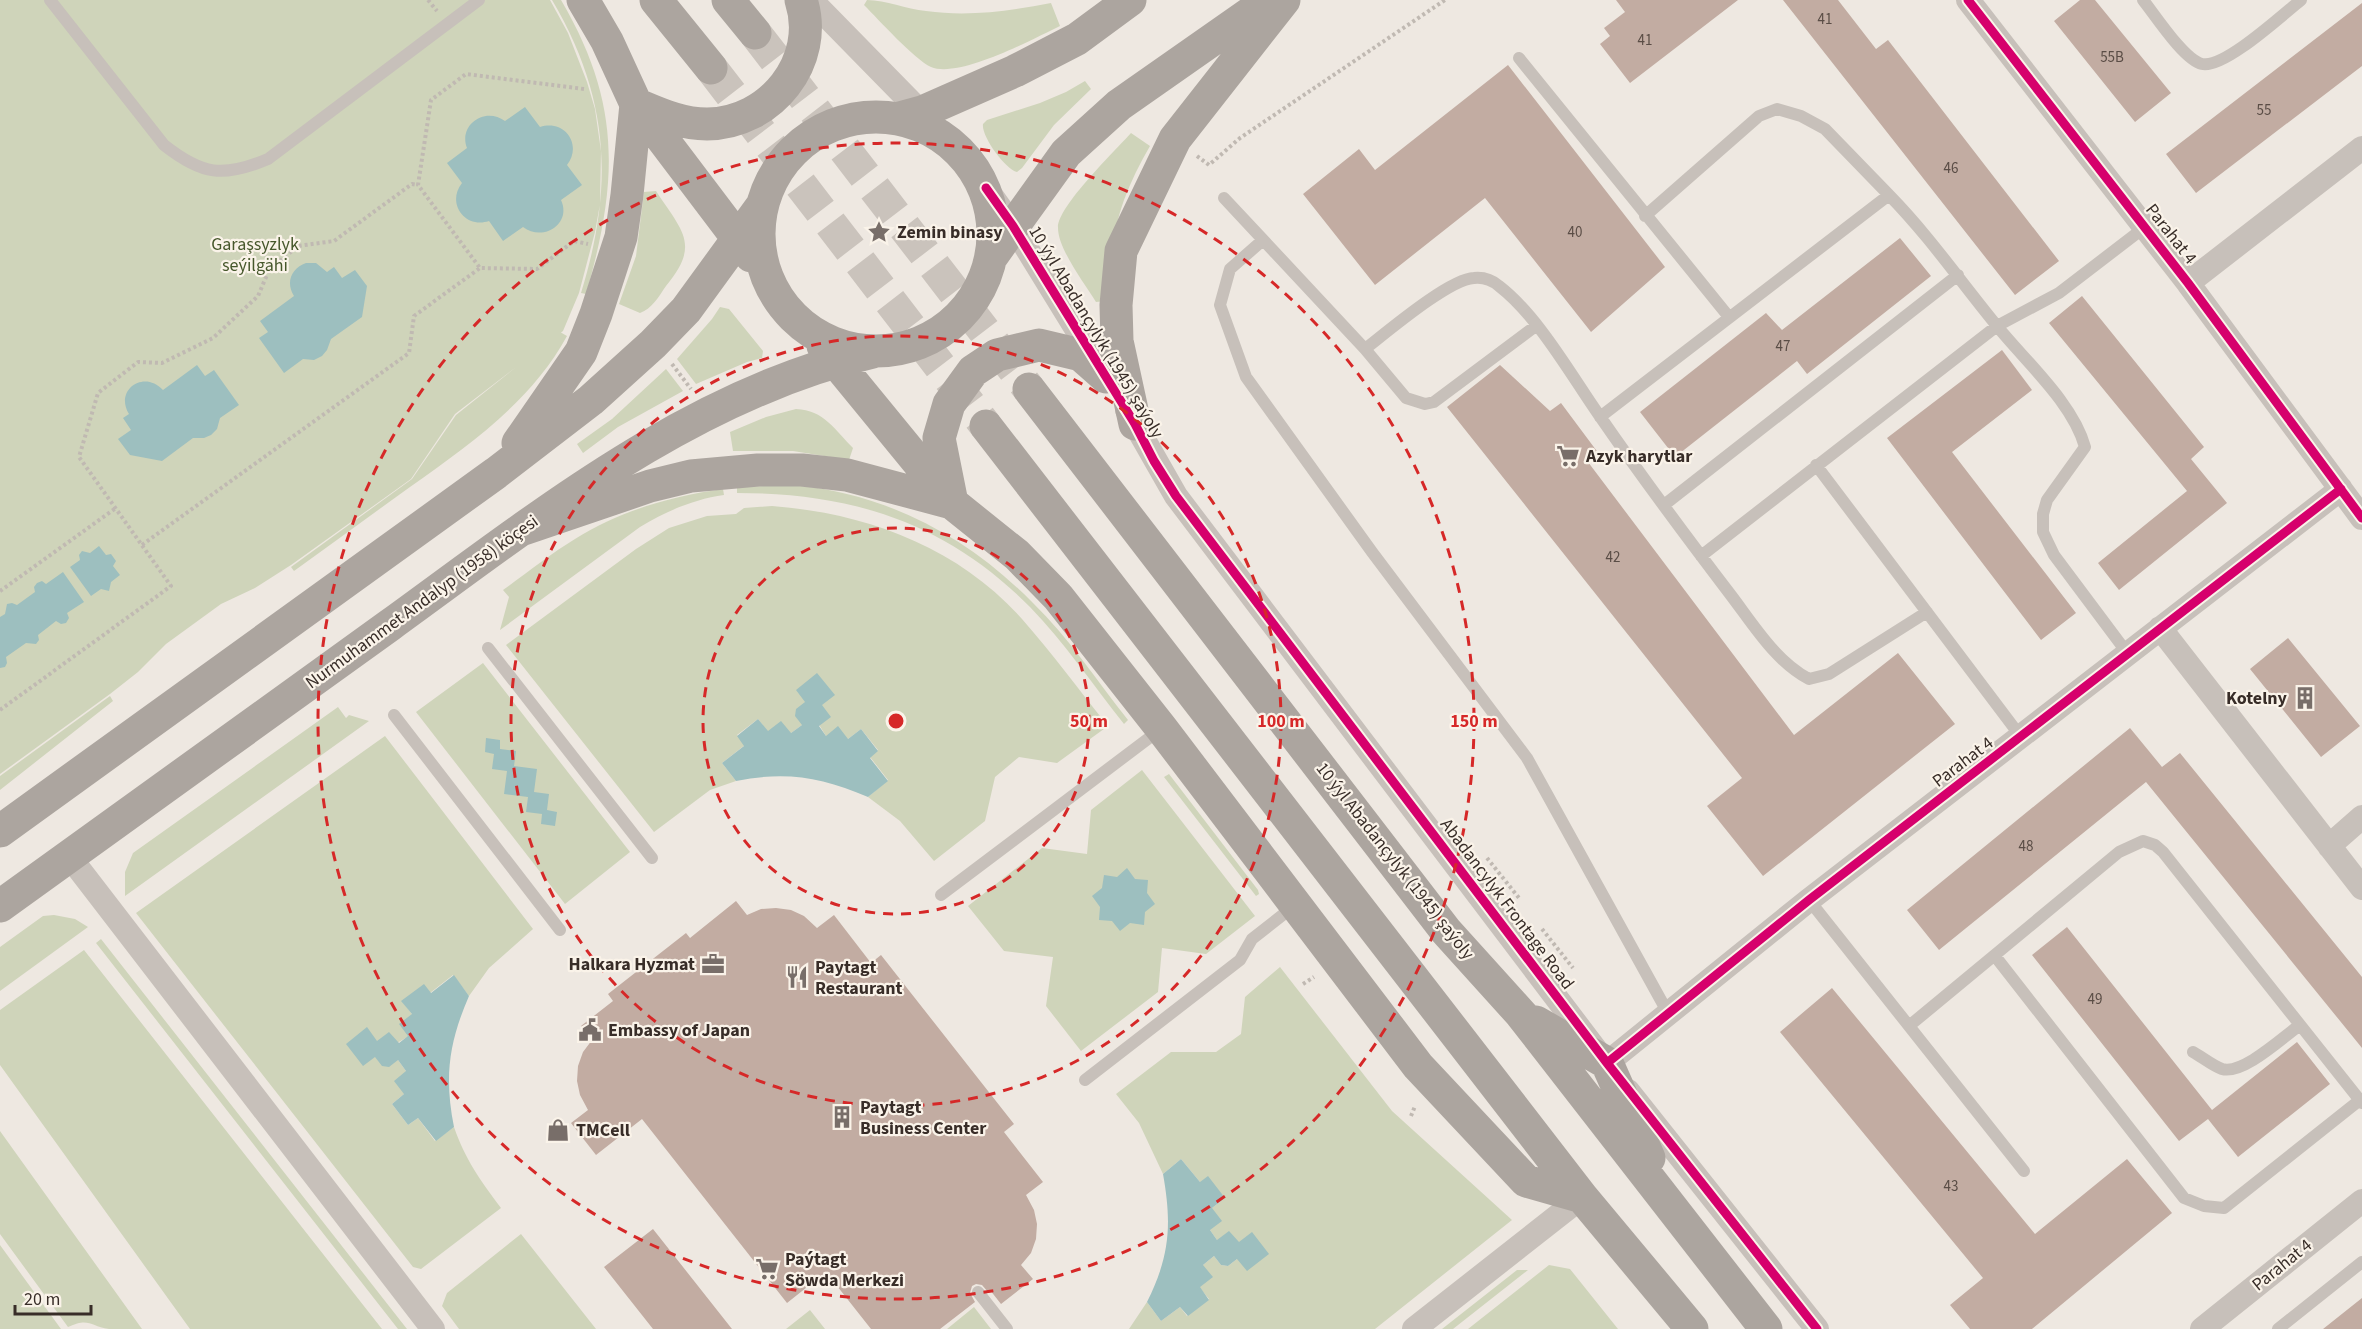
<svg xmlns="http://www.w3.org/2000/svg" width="2362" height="1329" font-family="'Source Sans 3',sans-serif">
	<rect width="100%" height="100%" fill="#eee8e1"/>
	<!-- green -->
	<path fill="#cfd4ba" d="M 0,0 L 550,0 L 568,33 L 587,82 L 595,109 L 601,151 L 600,204 L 595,232 L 579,293 L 563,331 L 455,414 L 411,479 L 291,565 L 255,588 L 221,604 L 166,644 L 138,672 L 110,694 L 0,774 Z
		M 552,0 L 561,0 C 622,104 618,182 586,294 L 581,293 C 614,186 610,98 552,0 Z
		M 867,0 C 886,0 906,9 926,11 C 968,17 1010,11 1051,3 L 1060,26 C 1033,39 959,79 931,67 C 914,59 879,20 864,5 Z
		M 1085,81 L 1091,89 L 1054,125 L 1022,168 L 1017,172 C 1005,169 981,136 983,124 L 987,120 L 1040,103 L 1066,92 Z
		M 1131,133 L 1150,146 C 1140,163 1131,181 1124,200 C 1112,233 1110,268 1106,301 L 1096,302 C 1085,284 1058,249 1058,228 C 1057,207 1115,151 1131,133 Z
		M 656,191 C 682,231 701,244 666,286 C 659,296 652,309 640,313 L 619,304 L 636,256 L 644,192 Z
		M 720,307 L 729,309 L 763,351 L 762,358 L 747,362 L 696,384 L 677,359 L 712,319 Z
		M 560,332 L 567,336 C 531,402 469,445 410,487 C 371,515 333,543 294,571 L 291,567 L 412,479 L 456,415 Z
		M 666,369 L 683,391 L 618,427 L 583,453 L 577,444 L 612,419 Z
		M 796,409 C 824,410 835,430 853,448 L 849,460 L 793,451 L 733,451 L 730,432 L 766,417 Z
		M 792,485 C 886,493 967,536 1033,603 C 1069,638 1097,681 1128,720 L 1124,724 C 1093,685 1064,642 1030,607 C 947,523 853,493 737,493 L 737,487 Z
		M 723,489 L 724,495 C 695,499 666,511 640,527 L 500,630 L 509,597 L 503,590 C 527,573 550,554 575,539 C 620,511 671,496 723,489 Z
		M 772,506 C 866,513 958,547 1022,619 C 1052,653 1079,690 1108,726 L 1057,763 L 1019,757 L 995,777 L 985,821 L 934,861 L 900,821 L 868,797 L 888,780 L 870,757 L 878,750 L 861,729 L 848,739 L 826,736 L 805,702 L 802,725 L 791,733 L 768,732 L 758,719 L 737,735 L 745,745 L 722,763 L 736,781 L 710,790 L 654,832 L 506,645 L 636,549 L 669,528 L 707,516 L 736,514 L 744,508 Z
		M 483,663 L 630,852 L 565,904 L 416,712 Z
		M 110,696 L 113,701 L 0,790 L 0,776 Z
		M 338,707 L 346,718 L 349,715 L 369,721 L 125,896 L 125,872 L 133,853 Z
		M 385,736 L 533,929 L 489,968 L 469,996 L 453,975 L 430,993 L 402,1001 L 412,1014 L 409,1036 L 375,1056 L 398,1060 L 406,1071 L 404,1094 L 392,1104 L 408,1125 L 418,1118 L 435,1141 L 454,1127 C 465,1159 480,1180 501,1208 L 421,1269 L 413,1267 L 136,913 Z
		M 1142,770 L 1255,916 L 1206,954 L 1162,948 L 1158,992 L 1081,1051 L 1046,1006 L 1053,957 L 1004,951 L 968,906 L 1042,848 L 1087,854 L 1091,810 Z
		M 1169,774 L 1258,890 L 1259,894 L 1256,896 L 1164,777 Z
		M 54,915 L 75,919 L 88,927 L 0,991 L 0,947 L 43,916 Z
		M 101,939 L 407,1329 L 398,1329 L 96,943 Z
		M 84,950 L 382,1329 L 190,1329 L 0,1065 L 0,1010 Z
		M 1280,967 L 1392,1111 L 1512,1220 L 1375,1329 L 1129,1329 L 1147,1302 L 1161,1321 L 1180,1307 L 1187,1316 L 1209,1299 L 1199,1287 L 1203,1265 L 1214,1256 L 1221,1265 L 1228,1266 L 1237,1259 L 1238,1242 L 1217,1240 L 1210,1230 L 1212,1208 L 1225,1198 L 1200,1182 L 1181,1159 L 1163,1174 L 1139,1123 L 1116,1094 L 1171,1052 L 1216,1052 L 1241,1034 L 1245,997 Z
		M 0,1131 L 142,1329 C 132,1329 119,1329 109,1329 C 90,1326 89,1317 68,1327 L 0,1234 Z
		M 521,1234 L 596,1329 L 459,1329 L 442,1306 L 447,1293 Z
		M 0,1245 L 61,1329 L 0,1329 Z
		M 1549,1265 L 1570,1269 L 1618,1329 L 1468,1329 Z
		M 1517,1270 L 1528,1270 L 1453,1329 L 1442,1329 Z
		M 974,1307 L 991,1329 L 947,1329 Z
		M 810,1310 L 825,1329 L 786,1329 Z"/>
	<!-- water -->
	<path fill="#9dbfbf" d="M 525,107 L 540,127 C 564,119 583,144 567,165 L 582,185 L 561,200 C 572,224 543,242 523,227 L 503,241 L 489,221 C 465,229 446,203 462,183 L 447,163 L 467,148 C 458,125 485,106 505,121 Z
		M 306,263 L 316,263 L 327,272 L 334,267 L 342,278 L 355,270 L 367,286 L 362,317 L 331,339 L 327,350 L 322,356 L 314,360 L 303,359 L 284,373 L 259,338 L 268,332 L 260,321 L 294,296 C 285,282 292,268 306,263 Z
		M 197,365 L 205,376 L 214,370 L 239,405 L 220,418 L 217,429 L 211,435 L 204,438 L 193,438 L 162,461 L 130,455 L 118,439 L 131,430 L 123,418 L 129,414 C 114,390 144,369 163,390 Z
		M 99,546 L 106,555 L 111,554 L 116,561 L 113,566 L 120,575 L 111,582 L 109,591 L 101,589 L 91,596 L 70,567 L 80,560 L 79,555 L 82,551 L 90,553 Z
		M 63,572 L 84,602 L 67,613 L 69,618 L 66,623 L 61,624 L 56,621 L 38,635 L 39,640 L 36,644 L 26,643 L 6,657 L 7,663 L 5,667 L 0,668 L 0,617 L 5,614 L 7,604 L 12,603 L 17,605 L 35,592 L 34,587 L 37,583 L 42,581 L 46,584 Z
		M 817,673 L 835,695 L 822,705 L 831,717 L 819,726 L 826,736 L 838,726 L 848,739 L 861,729 L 878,751 L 870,758 L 888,781 L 868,797 C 821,777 786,771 736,781 L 722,763 L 744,746 L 737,736 L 758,719 L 768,731 L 781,721 L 791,733 L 802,725 L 795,716 L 796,709 L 805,702 L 796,690 Z
		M 486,738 L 500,740 L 500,749 L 516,751 L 514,766 L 537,769 L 534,792 L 549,794 L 547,810 L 557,812 L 555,826 L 541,824 L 542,814 L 526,812 L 528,797 L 504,794 L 507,771 L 492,769 L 494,754 L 485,752 Z
		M 1127,868 L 1135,879 L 1148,880 L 1147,893 L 1155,904 L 1145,912 L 1144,925 L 1130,923 L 1120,931 L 1112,921 L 1099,920 L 1100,907 L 1092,896 L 1102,888 L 1104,875 L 1117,877 Z
		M 454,975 L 469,996 C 449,1042 444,1077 454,1127 L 436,1141 L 418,1118 L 408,1125 L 392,1104 L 404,1094 L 394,1081 L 406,1071 L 398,1060 L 389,1067 L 382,1066 L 375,1057 L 363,1066 L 346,1044 L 367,1027 L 377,1041 L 389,1032 L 399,1043 L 408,1036 L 399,1024 L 412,1014 L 401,1001 L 424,984 L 431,993 Z
		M 1181,1159 L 1200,1182 L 1208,1176 L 1225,1198 L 1212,1208 L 1222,1221 L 1210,1230 L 1217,1240 L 1229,1231 L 1239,1242 L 1252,1232 L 1269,1254 L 1247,1271 L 1237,1259 L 1228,1266 L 1221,1265 L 1214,1256 L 1203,1265 L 1213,1277 L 1200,1287 L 1209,1300 L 1188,1316 L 1180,1307 L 1161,1321 L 1147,1302 C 1170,1256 1172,1224 1163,1174 Z"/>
	<!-- building -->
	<path fill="#c2aca2" d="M 1616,0 L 1738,0 L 1630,83 L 1600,44 L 1610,36 L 1604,28 L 1625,12 Z
		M 1783,0 L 1838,0 L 1876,49 L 1888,40 L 2059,261 L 2015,295 Z
		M 2080,0 L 2095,0 L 2171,93 L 2135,122 L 2054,21 Z
		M 2362,3 L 2362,66 L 2196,193 L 2166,154 Z
		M 1508,65 L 1665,267 L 1591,332 L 1485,198 L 1375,285 L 1303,194 L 1359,149 L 1375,170 Z
		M 1900,238 L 1931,276 L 1807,374 L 1797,361 L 1675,457 L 1640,412 L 1766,313 L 1782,330 Z
		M 2082,296 L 2204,447 L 2191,459 L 2227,503 L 2119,590 L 2098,563 L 2187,491 L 2049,323 Z
		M 2002,350 L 2032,390 L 1952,452 L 2076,613 L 2041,640 L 1887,438 Z
		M 1500,365 L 1550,411 L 1561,403 L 1599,454 L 1588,462 L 1794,735 L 1898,653 L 1955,724 L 1763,876 L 1707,806 L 1742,778 L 1447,407 Z
		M 2288,638 L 2360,726 L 2321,757 L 2250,669 Z
		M 2130,728 L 2162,767 L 2180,753 L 2362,977 L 2362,1048 L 2146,782 L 1939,950 L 1907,910 Z
		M 736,901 L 747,915 L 761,909 L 776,908 L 791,910 L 804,916 L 817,928 L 834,915 L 871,963 L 881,955 L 1014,1124 L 1004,1132 L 1043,1182 L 1026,1195 L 1034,1210 L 1037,1224 L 1036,1239 L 1031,1253 L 1021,1265 L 1033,1279 L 1001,1304 L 990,1290 L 988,1292 L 982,1285 L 976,1284 L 972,1286 L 970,1293 L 975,1302 L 940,1329 L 871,1329 L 826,1272 L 787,1303 L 642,1119 L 596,1155 L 571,1123 L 588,1110 L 580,1095 L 577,1081 L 578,1066 L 583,1052 L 592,1040 L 581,1026 L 613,1001 L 608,994 L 686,933 L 690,938 Z
		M 2067,927 L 2212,1110 L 2297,1042 L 2330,1084 L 2238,1157 L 2208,1119 L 2179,1141 L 2032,955 Z
		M 1832,988 L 2035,1234 L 2127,1159 L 2172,1213 L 2032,1329 L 1970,1329 L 1950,1305 L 1983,1278 L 1780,1032 Z
		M 653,1229 L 732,1329 L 653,1329 L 604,1267 Z
		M 2362,1298 L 2362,1329 L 2323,1329 Z"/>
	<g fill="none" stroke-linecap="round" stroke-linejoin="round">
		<!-- primary-tunnel -->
		<path stroke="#cac3bc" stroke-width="33" stroke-dasharray="33 16" stroke-linecap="butt" d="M 755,33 L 1029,389
			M 711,68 L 986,426"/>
		<!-- path -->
		<path stroke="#c0b9b2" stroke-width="4" stroke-dasharray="3 3" stroke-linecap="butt" d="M 428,0 L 437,11
			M 584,89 L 466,74 L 431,100 L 418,185 L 480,268 L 537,269 L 574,241 L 588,244
			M 1197,156 L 1209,165 L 1240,138 L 1445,0
			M 672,364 L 691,389
			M 142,545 L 409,353 L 414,316 L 480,268
			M 0,591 L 116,508
			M 0,710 L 171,586 L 79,457 L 98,393 L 138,362 L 162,363 L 213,338 L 258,296 L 269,270 L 298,246 L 334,241 L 412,184 L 418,185
			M 1487,858 L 1519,898
			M 1542,929 L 1573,968
			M 1303,984 L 1314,977
			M 1411,1116 L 1415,1106"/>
		<!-- lane -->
		<path stroke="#c7c0ba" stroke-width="12" d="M 50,0 L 164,145 C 202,175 223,178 268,159 L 479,0
			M 2143,0 C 2155,15 2184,60 2202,64 C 2224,69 2282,15 2301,0
			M 1519,58 L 1729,317
			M 1224,198 L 1365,349 L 1406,398 L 1425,404 L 1434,402 L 1537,325
			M 1645,216 L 1759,116 L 1777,109 L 1801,116 L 1825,129 L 1889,195
			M 1263,240 L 1230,269 L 1220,305 L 1246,377 L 1372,552 L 1527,758 L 1668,1013
			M 1365,349 C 1387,332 1449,279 1474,278 C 1484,277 1492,280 1499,286 C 1538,316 1571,375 1599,415 C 1641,476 1685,535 1730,594 C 1753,624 1775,661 1809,679 L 1829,674 L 1927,612
			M 1600,417 L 1889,195 C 1930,237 1960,281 1997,326 C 2026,362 2073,403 2085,447 L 2047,500 L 2043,514 L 2043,532 L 2054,555 L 2128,654
			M 1816,465 L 2021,737
			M 1664,505 L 1958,275
			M 1701,556 L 1997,326 L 2059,293 L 2145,227
			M 488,648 L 652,858
			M 394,715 L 560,930
			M 941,895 L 1161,729
			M 1809,900 L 2024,1171
			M 1995,956 L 2184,1198 L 2204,1206 L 2224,1208 L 2360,1100
			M 1909,1026 L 2119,852 L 2143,841 L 2155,845 L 2163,852 L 2362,1103
			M 2193,1052 C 2202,1057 2213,1066 2222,1069 C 2243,1075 2283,1037 2300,1025
			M 1085,1080 L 1240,960 L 1252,939 L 1294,906
			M 978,1292 L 1007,1329
			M 2278,1329 L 2362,1262"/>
		<!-- street -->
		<path stroke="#c7c0ba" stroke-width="24" d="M 811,0 L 955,147
			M 1968,0 L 2188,283 L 2362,518
			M 986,188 L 1013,226 L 1099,366
			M 2188,283 L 2362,148
			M 1127,410 L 1176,496 L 1599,1054
			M 2160,628 L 2362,888
			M 2329,846 L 2362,817
			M 69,856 L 433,1329
			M 1607,1063 L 1809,900 L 2341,489
			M 1628,1091 L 1817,1329
			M 1414,1329 L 1582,1197
			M 2202,1329 L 2362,1201"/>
		<!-- primary -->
		<path stroke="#aca59f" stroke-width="33" d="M 656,0 L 711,68
			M 728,0 L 755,33
			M 636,104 C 660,114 681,124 707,124 C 770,124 821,61 801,0
			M 636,104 L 751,256
			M759 234a117 117 0 1 1 234 0a117 117 0 1 1-234 0Z
			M 900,118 L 922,112 L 1015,71 L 1077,39 L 1130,0
			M 992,256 L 1066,153 L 1119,105 L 1269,0
			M 823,346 L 950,501
			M 1029,389 L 1446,931 L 1521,1014 L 1766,1329
			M 1135,424 L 1117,341 L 1116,305 L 1121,251 L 1175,139 L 1284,0
			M 986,426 L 1582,1197 L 1692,1329
			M 518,443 L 581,352 L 596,314 L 621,237 L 627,195 L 636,104 L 607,41 L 583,0
			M 952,503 L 939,438 L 949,404 L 973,371 L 997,355 L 1039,345 L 1081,355 L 1106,377
			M 521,530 L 650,486 L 691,476 L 758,470 L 802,470 L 847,475 L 952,503 L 1017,555 L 1058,597 L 1162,729 L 1418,1066 L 1526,1181 L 1582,1197
			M 0,831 L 496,473 L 591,400 L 653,344 L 686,310 L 761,207
			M 0,906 C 130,812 260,718 390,625 C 539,517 691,394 873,352
			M 1536,1022 L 1607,1063 L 1649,1158"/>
		<!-- cycleway casing -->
		<g stroke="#faf3e9" stroke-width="13">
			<path id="cycleway" d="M 1968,0 L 2188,283 L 2362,518
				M 986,188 L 1013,226 L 1135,424 L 1154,461 L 1176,496 L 1607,1063 L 1817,1329
				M 1607,1063 L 1809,900 L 2341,489"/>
		</g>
		<!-- cycleway -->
		<use href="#cycleway" stroke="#d6006c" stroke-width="9"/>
	</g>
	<!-- distance rings -->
	<g fill="none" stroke="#d62828" stroke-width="3" stroke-dasharray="10 8">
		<circle cx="896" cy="721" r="193"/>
		<circle cx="896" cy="721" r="385"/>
		<circle cx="896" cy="721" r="578"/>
	</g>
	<!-- icons -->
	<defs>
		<g id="sight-bare" transform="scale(1.8)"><path d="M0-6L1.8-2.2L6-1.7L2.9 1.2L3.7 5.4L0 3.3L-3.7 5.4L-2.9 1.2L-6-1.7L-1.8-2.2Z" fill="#786e69" stroke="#faf3e9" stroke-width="2.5" paint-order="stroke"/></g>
		<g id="supermarket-bare" transform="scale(1.8)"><path d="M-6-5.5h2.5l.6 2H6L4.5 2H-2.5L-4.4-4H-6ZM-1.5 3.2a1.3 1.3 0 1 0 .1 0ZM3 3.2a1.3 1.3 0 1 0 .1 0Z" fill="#786e69" stroke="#faf3e9" stroke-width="2.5" paint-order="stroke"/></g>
		<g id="building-bare" transform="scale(1.8)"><path d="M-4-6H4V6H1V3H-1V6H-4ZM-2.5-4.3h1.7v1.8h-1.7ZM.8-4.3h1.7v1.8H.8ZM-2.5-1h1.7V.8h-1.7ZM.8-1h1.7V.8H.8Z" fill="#786e69" stroke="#faf3e9" stroke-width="2.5" paint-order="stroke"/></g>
		<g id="office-bare" transform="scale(1.8)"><path d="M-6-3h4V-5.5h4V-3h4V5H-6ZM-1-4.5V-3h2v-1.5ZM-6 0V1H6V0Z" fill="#786e69" stroke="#faf3e9" stroke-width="2.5" paint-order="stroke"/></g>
		<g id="restaurant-bare" transform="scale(1.8)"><path d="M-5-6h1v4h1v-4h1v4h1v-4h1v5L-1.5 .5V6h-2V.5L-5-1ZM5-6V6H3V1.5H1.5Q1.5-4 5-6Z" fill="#786e69" stroke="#faf3e9" stroke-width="2.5" paint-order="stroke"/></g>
		<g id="civic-bare" transform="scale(1.8)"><path d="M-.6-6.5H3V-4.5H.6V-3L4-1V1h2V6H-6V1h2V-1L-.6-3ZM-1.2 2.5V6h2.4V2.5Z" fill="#786e69" stroke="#faf3e9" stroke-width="2.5" paint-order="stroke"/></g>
		<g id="shop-bare" transform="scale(1.8)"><path d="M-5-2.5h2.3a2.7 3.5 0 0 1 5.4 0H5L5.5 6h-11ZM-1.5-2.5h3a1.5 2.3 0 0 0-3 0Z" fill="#786e69" stroke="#faf3e9" stroke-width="2.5" paint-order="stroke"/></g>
	</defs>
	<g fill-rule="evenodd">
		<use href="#sight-bare" x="879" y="232"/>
		<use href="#supermarket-bare" x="1568" y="456"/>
		<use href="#building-bare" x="2305" y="698"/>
		<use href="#office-bare" x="713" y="964"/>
		<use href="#restaurant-bare" x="797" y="977"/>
		<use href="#civic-bare" x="590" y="1030"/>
		<use href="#building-bare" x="842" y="1117"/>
		<use href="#shop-bare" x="558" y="1130"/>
		<use href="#supermarket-bare" x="767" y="1269"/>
	</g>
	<g text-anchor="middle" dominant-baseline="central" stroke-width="4.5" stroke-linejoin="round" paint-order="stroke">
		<!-- number labels -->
		<g font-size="15" fill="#5a4d46">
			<text x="1825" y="19">41</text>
			<text x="1645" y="40">41</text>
			<text x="2112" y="57">55B</text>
			<text x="2264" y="110">55</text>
			<text x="1951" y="168">46</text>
			<text x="1575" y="232">40</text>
			<text x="1783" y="346">47</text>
			<text x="1613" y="557">42</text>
			<text x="2026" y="846">48</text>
			<text x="2095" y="999">49</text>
			<text x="1951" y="1186">43</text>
		</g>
		<!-- poi labels -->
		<g font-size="18" font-weight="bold" fill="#382d28" stroke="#faf3e9" text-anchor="start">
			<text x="897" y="232">Zemin binasy</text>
			<text x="1586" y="456">Azyk harytlar</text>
			<text x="2287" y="698" text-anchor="end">Kotelny</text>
			<text x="695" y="964" text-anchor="end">Halkara Hyzmat</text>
			<text x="815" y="967">Paytagt<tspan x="815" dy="21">Restaurant</tspan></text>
			<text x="608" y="1030">Embassy of Japan</text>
			<text x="860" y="1107">Paytagt<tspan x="860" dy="21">Business Center</tspan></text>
			<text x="576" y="1130">TMCell</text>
			<text x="785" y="1259">Paýtagt<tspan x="785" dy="21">Söwda Merkezi</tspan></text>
		</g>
		<!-- street labels -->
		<g font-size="18" fill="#382d28" stroke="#faf3e9">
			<text transform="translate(2171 234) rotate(52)">Parahat 4</text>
			<text transform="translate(1096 332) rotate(59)">10 ýyl Abadançylyk (1945) şaýoly</text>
			<text transform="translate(422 602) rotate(-36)">Nurmuhammet Andalyp (1958) köçesi</text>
			<text transform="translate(1963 762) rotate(-37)">Parahat 4</text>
			<text transform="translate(1395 861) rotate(52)">10 ýyl Abadançylyk (1945) şaýoly</text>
			<text transform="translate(1507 904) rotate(53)">Abadancylyk Frontage Road</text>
			<text transform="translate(2282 1265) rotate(-39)">Parahat 4</text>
		</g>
		<!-- park labels -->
		<g font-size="18" fill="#46572b" stroke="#faf3e9">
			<text x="255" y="244">Garaşsyzlyk<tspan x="255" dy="21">seýilgähi</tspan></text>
		</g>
	</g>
	<circle cx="896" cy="721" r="9" fill="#d62828" stroke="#faf3e9" stroke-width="3"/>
	<g font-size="18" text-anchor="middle" font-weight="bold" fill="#d62828" stroke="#faf3e9" stroke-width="4.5" stroke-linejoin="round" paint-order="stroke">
		<text x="1089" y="727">50 m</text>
		<text x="1281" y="727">100 m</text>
		<text x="1474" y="727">150 m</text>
	</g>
	<!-- scale -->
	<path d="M15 1305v9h76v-9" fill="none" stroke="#382d28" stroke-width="3"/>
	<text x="24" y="1305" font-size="18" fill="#382d28" stroke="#faf3e9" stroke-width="4.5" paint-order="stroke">20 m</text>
</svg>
